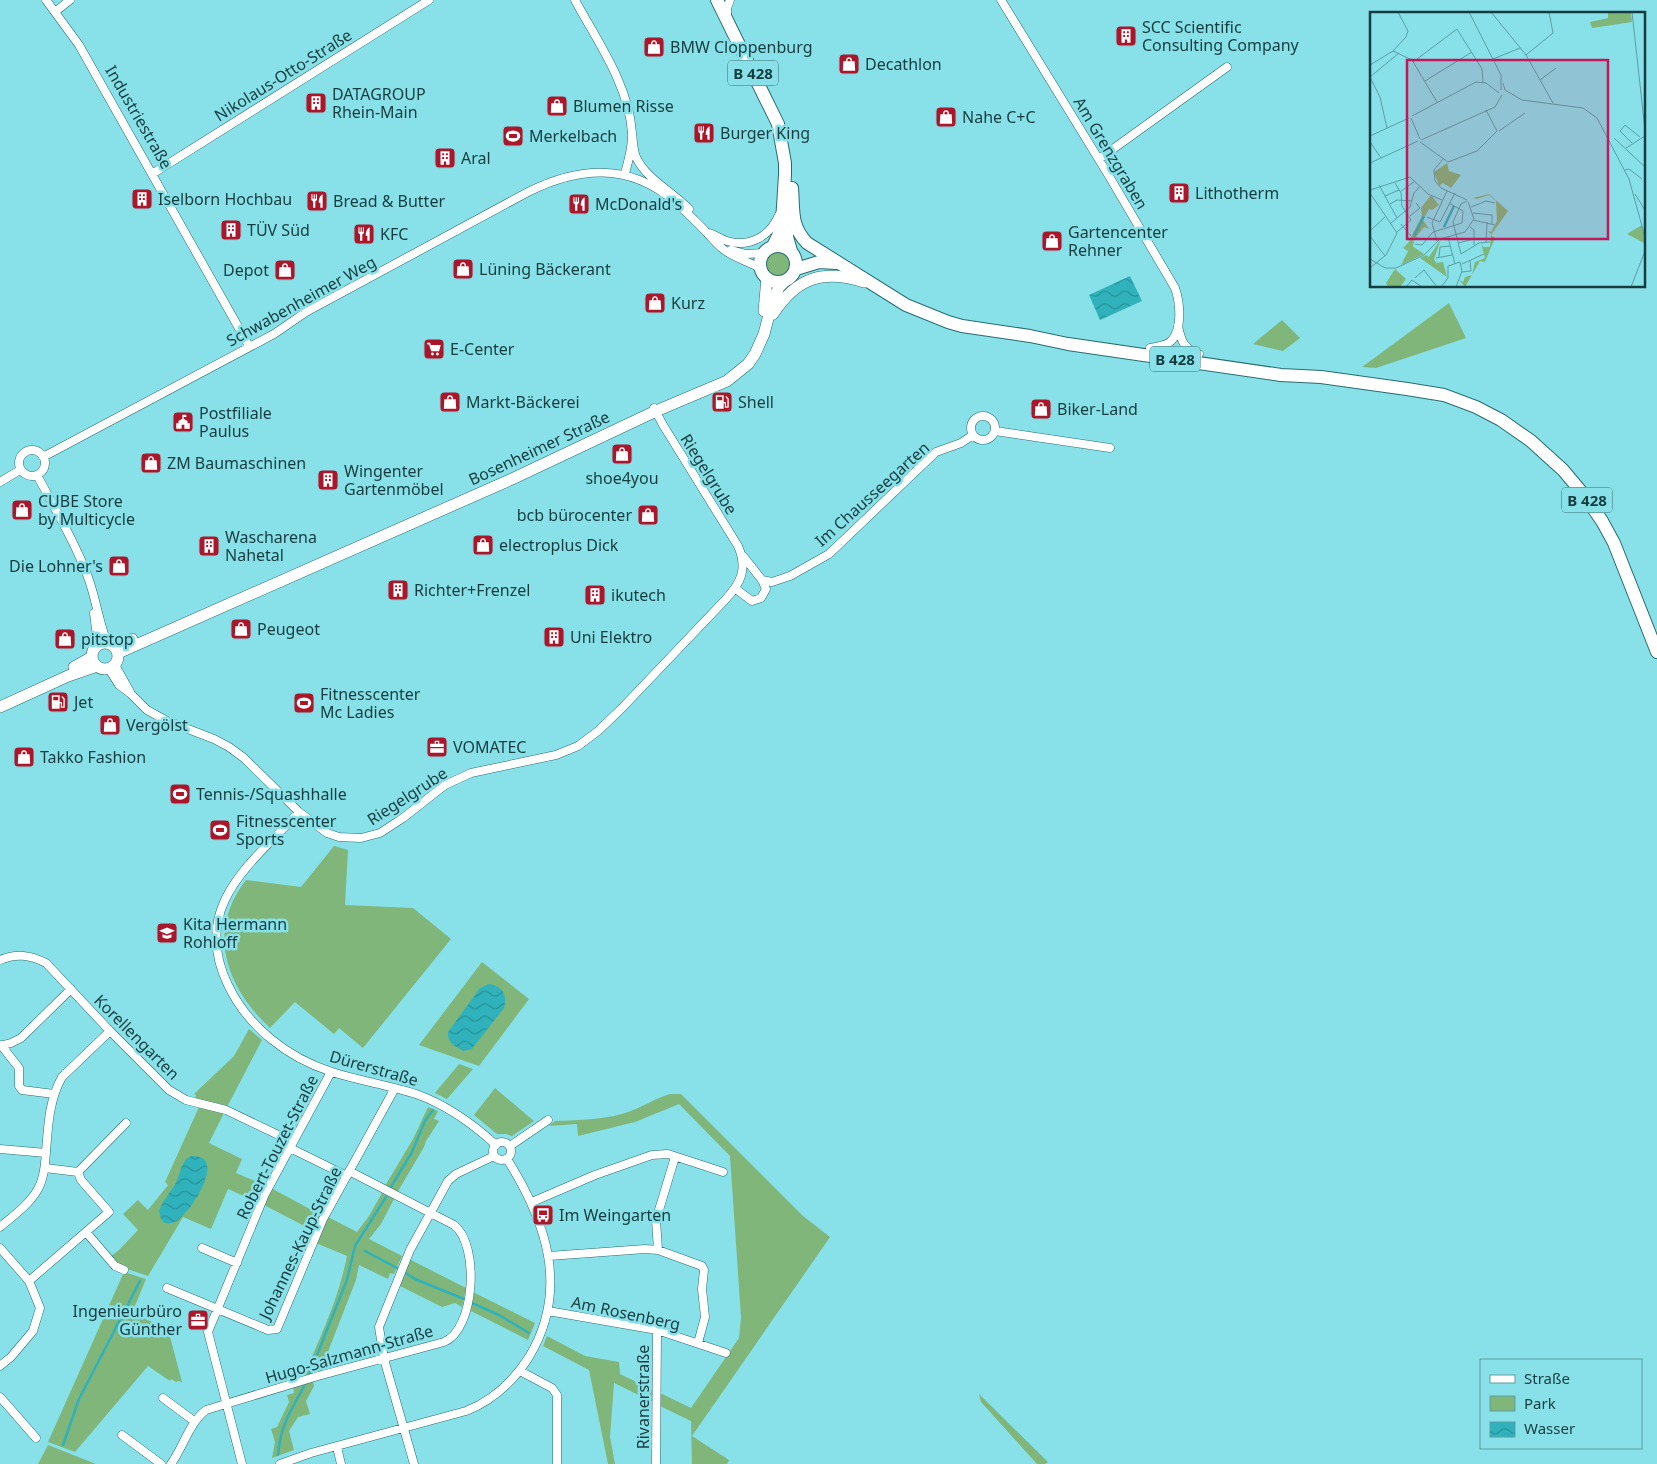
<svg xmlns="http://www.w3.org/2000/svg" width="1657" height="1464" font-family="'Noto Sans',sans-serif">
	<defs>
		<pattern id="water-waves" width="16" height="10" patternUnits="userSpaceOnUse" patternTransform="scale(1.25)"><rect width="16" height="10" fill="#2fb2bb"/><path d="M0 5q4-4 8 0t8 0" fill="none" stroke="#279299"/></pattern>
	</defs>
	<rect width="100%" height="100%" fill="#88e1e8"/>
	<!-- green -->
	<path fill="#80b679" d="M766 264a13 13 0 1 1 26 0a13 13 0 1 1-26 0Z
		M 1449,303 L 1466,338 L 1376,368 L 1362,367 Z
		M 1282,320 L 1300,338 L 1283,351 L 1253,344 Z
		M 334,846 L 348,850 L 345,905 L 413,908 L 451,939 L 363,1048 L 339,1028 L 334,1034 L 295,1002 L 270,1028 C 226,987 206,931 246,880 L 301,887 Z
		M 482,962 L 529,999 L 479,1066 L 419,1045 Z
		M 249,1029 L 262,1040 L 227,1107 L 195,1099 L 196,1095 L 194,1094 L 234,1056 Z
		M 459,1064 L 473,1069 L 447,1099 L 435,1093 Z
		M 495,1088 L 534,1121 L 512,1136 L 506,1134 L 497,1134 L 474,1115 Z
		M 670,1094 L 681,1094 L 803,1216 L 830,1237 L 692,1436 L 729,1460 L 727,1464 L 692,1464 L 691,1421 L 660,1406 L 660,1393 L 691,1408 L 739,1338 L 741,1317 L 730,1156 L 679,1104 L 635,1122 L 578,1136 L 577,1124 L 549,1126 L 555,1121 C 580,1120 607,1120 631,1111 C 644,1106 656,1098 670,1094 Z
		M 199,1107 L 224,1113 L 209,1143 L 242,1159 L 236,1173 L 264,1185 L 257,1202 L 228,1189 L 211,1229 L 183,1217 L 148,1276 C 134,1271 119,1268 110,1257 L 119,1250 L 138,1230 L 123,1214 L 138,1200 L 148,1210 L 168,1185 L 165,1182 Z
		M 428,1107 L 438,1111 L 434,1119 L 439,1121 L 426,1141 L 424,1147 L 397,1193 L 385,1186 L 413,1139 Z
		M 271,1188 L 321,1215 L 314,1231 L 264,1205 Z
		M 382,1193 L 394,1199 L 381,1224 L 369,1239 L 402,1256 L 394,1274 L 390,1273 L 388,1279 L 359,1265 L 356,1280 L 320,1372 L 303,1377 C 320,1338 339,1298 347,1256 L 316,1243 L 328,1217 L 357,1232 L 369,1216 Z
		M 409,1259 L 466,1288 L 462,1307 L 455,1303 L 442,1307 L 398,1285 Z
		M 124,1272 L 146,1279 L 132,1313 L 168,1329 L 182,1382 L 178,1381 L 176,1382 L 171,1379 L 170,1381 L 148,1366 L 75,1452 L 48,1442 Z
		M 473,1292 L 535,1323 L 528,1340 L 469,1310 Z
		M 547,1336 L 585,1356 L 619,1362 L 620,1374 L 653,1390 L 653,1402 L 614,1383 L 610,1437 L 615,1464 L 608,1464 L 589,1370 L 543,1346 Z
		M 313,1381 L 314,1386 L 306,1401 L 310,1414 L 298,1417 L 289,1431 L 294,1450 L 272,1458 L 275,1442 L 271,1429 L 277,1427 L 289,1402 L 287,1395 L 294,1393 L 293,1387 Z
		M 979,1394 L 1048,1462 L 1045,1464 L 1037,1464 L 981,1402 Z
		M 48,1445 L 96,1464 L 38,1464 Z"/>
	<!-- water -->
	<path fill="url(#water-waves)" d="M 1130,276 L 1142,301 L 1100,320 L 1089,295 Z
		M 489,984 C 502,986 508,995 504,1008 L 472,1049 L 463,1051 C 455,1046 447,1043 448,1032 L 480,988 Z
		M 191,1156 C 229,1154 191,1212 177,1221 C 173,1223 169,1224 165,1223 L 161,1219 L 159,1211 L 163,1202 L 176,1183 L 182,1166 L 186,1159 Z"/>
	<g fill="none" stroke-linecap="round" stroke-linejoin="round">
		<!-- stream -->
		<path stroke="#2fb2bb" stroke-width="2.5" d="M 391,1187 L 412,1152 L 425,1121 L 433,1110
			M 365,1251 L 397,1268
			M 404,1272 L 415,1279 L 464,1299
			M 472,1303 L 499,1315 L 529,1333
			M 309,1375 L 347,1280 L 355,1246 L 386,1197
			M 63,1445 L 79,1399 L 140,1281
			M 278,1455 C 281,1423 290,1413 304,1386"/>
		<!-- street casing -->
		<g stroke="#276d71" stroke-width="9">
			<path id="street" d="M 46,0 L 79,45 L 249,346
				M 575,0 C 597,41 629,85 632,133 C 633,147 628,161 625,174
				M 1001,0 L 1109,176 L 1175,288 C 1180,302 1183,331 1170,342 C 1164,346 1157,347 1150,348
				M 55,12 L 70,0
				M 727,14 L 727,8 L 730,0
				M 632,133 C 633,141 633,150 636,157 C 646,179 673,192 689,209
				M 1099,159 L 1227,67
				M 152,174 L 429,0
				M 709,233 C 715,235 721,239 727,241 C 750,248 770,236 779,215
				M 731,250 L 746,254 L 764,253
				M 1178,326 C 1181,341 1184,349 1199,354
				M971 428a12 12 0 1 1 24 0a12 12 0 1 1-24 0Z
				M 995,431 L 1110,448
				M19 463a13 13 0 1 1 26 0a13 13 0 1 1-26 0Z
				M 43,457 L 274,334 L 306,312 L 528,192 C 578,167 628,162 674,201 C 685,211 697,222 707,233 C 712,238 717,244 723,249 C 733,257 748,262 761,268
				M 37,475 C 54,507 77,546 89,580 C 96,600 99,622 107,643
				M 0,482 L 20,470
				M 762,580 L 772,582 L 790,576 L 829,554 L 936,452 L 961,443 L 973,435
				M 736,589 L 752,601 L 761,598 L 766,589 L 762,580 L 743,556
				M 94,613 L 98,645
				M 115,665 L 130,692
				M 109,669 L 119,685 L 131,694 L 147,710 L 167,721 L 214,739 L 229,747 L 244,758 L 299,812 L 327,833 L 339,837 L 361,838 L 380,833 L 403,818 L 445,785 L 471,773 L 556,755 L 578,746 L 598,731 L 622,708 L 725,600 C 741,583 748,569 738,546 L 663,425 L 654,408
				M 299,812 C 251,864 190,906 228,985 C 248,1027 288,1058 332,1072 C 360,1081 389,1085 416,1094 C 447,1105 472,1123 496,1145
				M 0,960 C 16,953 30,955 46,963 L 110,1031 L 169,1090 L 186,1100 L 226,1110 L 293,1142
				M 1,1045 L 19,1068 L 19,1086 L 22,1090 L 54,1094
				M 0,1046 L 11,1043 L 21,1038 L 71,989
				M493 1151a9 9 0 1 1 18 0a9 9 0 1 1-18 0Z
				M 510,1146 L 548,1120
				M 290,1148 L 347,1176
				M 0,1149 L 46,1153
				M 45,1168 L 78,1172 L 126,1123
				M 532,1202 L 595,1175 L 652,1155 L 668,1154 L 723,1172
				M 0,1227 C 13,1216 29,1205 38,1189 C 44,1178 45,1165 46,1152 C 48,1126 49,1100 62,1077 L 110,1031
				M 86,1232 L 115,1266 L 124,1270
				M 0,1248 L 29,1281 L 40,1308 L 33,1331 L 11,1357 L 0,1366
				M 202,1248 L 237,1263
				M 658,1250 L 656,1220 L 675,1157
				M 549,1256 L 645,1249 L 658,1250 L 702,1266 L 704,1270 L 702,1289 L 705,1317 L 698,1343
				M 29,1281 L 109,1212 L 81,1180 L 78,1172
				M 167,1288 L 268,1330 L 277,1329 L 323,1219 L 395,1088
				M 548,1311 L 657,1330 L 726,1353
				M 520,1371 L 552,1388 L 557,1395 L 557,1464
				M 0,1397 L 36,1438
				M 163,1398 L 194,1421
				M 122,1435 L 161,1464
				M 337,1447 L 341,1464
				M 171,1464 C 184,1446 189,1423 206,1410 L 318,1376 L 444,1342 C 475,1330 480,1245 454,1225 L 349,1171
				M 242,1464 L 208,1332 L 265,1194 L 331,1072
				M 280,1464 L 311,1453 L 466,1411 C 494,1400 513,1382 529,1357 C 570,1289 546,1221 507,1159
				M 414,1464 L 384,1359 L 379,1327 L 410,1250 L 448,1181 L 456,1174 L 494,1156
				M 656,1464 L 657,1330"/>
		</g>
		<!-- secondary casing -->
		<g stroke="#276d71" stroke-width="12">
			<path id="secondary" d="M 764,311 L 767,278
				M 773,314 C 797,277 823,269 864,282
				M92 656a13 13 0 1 1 26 0a13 13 0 1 1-26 0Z
				M 113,645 L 120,644 L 132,639
				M 118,653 L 512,479 L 656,411 L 727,381 L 748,364 L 755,354 L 764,334 L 772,303 L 779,287 L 785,281
				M 74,667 L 92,657
				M 0,707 L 68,676 L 97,666"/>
		</g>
		<!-- primary casing -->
		<g stroke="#276d71" stroke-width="14">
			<path id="primary" d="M 717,0 L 778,124 L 785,163 L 785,175 L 782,222 L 778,236 L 773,246
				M 792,188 C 794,210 790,225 807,243 L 906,305 L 948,322 L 962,326 L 1030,336 L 1068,344 L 1281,375 L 1321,377 L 1407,389 L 1444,395 L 1476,407 L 1501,420 L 1531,441 L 1563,470 L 1584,495 L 1602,521 L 1614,543 L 1657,652
				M 788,221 L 787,237 L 791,251
				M760 264a18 18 0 1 1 36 0a18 18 0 1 1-36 0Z
				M 796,269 L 819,262 L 837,263"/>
		</g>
		<!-- street -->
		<use href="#street" stroke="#fff" stroke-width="8"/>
		<!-- secondary -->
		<use href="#secondary" stroke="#fff" stroke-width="11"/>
		<!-- primary -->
		<use href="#primary" stroke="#fff" stroke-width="12"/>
	</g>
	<!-- icons -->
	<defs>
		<g id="building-square" transform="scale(1.125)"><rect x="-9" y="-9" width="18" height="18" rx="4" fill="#ab162b" stroke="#88e1e8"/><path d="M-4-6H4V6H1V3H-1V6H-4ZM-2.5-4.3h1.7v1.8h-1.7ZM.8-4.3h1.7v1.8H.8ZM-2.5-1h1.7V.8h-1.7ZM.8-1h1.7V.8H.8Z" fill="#fff"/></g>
		<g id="shop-square" transform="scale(1.125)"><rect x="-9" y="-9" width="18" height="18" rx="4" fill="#ab162b" stroke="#88e1e8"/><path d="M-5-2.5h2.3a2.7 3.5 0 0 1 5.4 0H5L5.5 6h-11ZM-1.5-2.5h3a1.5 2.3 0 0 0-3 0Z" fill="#fff"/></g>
		<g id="restaurant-square" transform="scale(1.125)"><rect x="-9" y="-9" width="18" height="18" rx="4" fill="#ab162b" stroke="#88e1e8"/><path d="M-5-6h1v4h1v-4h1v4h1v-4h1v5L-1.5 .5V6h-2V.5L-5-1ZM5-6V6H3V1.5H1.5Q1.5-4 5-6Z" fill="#fff"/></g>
		<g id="stadium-square" transform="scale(1.125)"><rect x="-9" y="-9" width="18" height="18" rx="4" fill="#ab162b" stroke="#88e1e8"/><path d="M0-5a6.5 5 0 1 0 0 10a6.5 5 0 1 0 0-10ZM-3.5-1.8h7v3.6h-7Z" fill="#fff"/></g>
		<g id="supermarket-square" transform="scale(1.125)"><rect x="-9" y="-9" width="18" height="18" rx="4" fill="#ab162b" stroke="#88e1e8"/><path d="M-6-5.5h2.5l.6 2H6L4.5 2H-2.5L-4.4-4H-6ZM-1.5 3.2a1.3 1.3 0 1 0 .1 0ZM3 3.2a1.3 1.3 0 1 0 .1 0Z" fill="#fff"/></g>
		<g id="fuel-square" transform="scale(1.125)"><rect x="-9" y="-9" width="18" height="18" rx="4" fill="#ab162b" stroke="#88e1e8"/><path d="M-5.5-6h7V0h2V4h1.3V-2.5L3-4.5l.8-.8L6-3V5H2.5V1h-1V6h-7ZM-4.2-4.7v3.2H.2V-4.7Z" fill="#fff"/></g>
		<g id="civic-square" transform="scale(1.125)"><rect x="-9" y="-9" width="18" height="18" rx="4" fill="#ab162b" stroke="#88e1e8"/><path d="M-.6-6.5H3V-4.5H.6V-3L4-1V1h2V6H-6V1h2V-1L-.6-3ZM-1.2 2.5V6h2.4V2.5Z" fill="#fff"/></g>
		<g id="office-square" transform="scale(1.125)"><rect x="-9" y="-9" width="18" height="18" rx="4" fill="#ab162b" stroke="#88e1e8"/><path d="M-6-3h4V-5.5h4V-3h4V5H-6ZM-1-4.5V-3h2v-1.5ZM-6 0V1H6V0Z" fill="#fff"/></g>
		<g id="school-square" transform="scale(1.125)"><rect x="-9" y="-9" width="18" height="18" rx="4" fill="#ab162b" stroke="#88e1e8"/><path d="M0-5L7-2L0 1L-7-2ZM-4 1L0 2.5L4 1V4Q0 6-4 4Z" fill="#fff"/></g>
		<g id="bus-square" transform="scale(1.125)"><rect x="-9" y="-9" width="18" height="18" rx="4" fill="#ab162b" stroke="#88e1e8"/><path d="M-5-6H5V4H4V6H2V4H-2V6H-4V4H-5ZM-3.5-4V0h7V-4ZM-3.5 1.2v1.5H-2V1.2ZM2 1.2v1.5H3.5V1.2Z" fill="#fff"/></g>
	</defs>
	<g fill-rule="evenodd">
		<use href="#building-square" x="1126" y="36"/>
		<use href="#shop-square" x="654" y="47"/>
		<use href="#shop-square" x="849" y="64"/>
		<use href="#building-square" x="316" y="103"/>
		<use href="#shop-square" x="557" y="106"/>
		<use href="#shop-square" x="946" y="117"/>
		<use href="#restaurant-square" x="704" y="133"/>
		<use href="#stadium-square" x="513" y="136"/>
		<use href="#building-square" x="445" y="158"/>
		<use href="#building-square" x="1179" y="193"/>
		<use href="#building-square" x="142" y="199"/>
		<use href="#restaurant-square" x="317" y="201"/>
		<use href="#restaurant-square" x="579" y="204"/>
		<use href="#building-square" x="231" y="230"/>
		<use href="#restaurant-square" x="364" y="234"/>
		<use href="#shop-square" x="1052" y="241"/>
		<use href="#shop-square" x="463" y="269"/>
		<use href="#shop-square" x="285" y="270"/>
		<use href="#shop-square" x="655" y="303"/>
		<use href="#supermarket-square" x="434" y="349"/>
		<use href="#shop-square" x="450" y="402"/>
		<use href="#fuel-square" x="722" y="402"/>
		<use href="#shop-square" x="1041" y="409"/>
		<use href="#civic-square" x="183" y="422"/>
		<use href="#shop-square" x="622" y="454"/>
		<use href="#shop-square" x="151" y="463"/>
		<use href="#building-square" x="328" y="480"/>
		<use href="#shop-square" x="22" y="510"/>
		<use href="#shop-square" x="648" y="515"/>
		<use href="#shop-square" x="483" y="545"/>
		<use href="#building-square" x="209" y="546"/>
		<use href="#shop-square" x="119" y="566"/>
		<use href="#building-square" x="398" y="590"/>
		<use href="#building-square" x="595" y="595"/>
		<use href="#shop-square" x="241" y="629"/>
		<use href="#building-square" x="554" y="637"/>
		<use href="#shop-square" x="65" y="639"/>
		<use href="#fuel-square" x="58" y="702"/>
		<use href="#stadium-square" x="304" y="703"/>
		<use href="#shop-square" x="110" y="725"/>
		<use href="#office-square" x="437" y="747"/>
		<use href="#shop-square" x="24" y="757"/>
		<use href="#stadium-square" x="180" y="794"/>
		<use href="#stadium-square" x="220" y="830"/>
		<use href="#school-square" x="167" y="933"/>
		<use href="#bus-square" x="543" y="1215"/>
		<use href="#office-square" x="198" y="1320"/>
	</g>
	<g text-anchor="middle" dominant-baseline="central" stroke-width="5" stroke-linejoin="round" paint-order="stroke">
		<!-- shield labels -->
		<g fill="#88e1e8" stroke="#386e72" stroke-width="1">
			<rect x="728" y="60.5" width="50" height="25" rx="4"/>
			<rect x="1150" y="346.5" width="50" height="25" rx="4"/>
			<rect x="1562" y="487.5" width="50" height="25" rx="4"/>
		</g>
		<g font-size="15" font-weight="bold" fill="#163c3f">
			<text x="753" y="73">B 428</text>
			<text x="1175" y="359">B 428</text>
			<text x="1587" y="500">B 428</text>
		</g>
		<!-- poi labels -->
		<g font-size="16" fill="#163c3f" stroke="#88e1e8" text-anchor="start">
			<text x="1142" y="27">SCC Scientific<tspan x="1142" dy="18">Consulting Company</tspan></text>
			<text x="670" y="47">BMW Cloppenburg</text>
			<text x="865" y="64">Decathlon</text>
			<text x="332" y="94">DATAGROUP<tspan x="332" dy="18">Rhein-Main</tspan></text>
			<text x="573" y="106">Blumen Risse</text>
			<text x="962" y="117">Nahe C+C</text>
			<text x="720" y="133">Burger King</text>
			<text x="529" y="136">Merkelbach</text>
			<text x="461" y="158">Aral</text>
			<text x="1195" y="193">Lithotherm</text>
			<text x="158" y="199">Iselborn Hochbau</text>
			<text x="333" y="201">Bread &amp; Butter</text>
			<text x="595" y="204">McDonald's</text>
			<text x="247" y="230">TÜV Süd</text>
			<text x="1068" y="232">Gartencenter<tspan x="1068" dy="18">Rehner</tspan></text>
			<text x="380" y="234">KFC</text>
			<text x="479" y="269">Lüning Bäckerant</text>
			<text x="269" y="270" text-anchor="end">Depot</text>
			<text x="671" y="303">Kurz</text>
			<text x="450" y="349">E-Center</text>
			<text x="466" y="402">Markt-Bäckerei</text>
			<text x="738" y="402">Shell</text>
			<text x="1057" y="409">Biker-Land</text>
			<text x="199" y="413">Postfiliale<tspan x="199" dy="18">Paulus</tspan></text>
			<text x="167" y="463">ZM Baumaschinen</text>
			<text x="344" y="471">Wingenter<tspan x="344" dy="18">Gartenmöbel</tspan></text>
			<text x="622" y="478" text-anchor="middle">shoe4you</text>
			<text x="38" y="501">CUBE Store<tspan x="38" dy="18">by Multicycle</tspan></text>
			<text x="632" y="515" text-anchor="end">bcb bürocenter</text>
			<text x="225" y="537">Wascharena<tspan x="225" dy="18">Nahetal</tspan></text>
			<text x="499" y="545">electroplus Dick</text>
			<text x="103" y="566" text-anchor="end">Die Lohner's</text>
			<text x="414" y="590">Richter+Frenzel</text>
			<text x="611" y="595">ikutech</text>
			<text x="257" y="629">Peugeot</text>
			<text x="570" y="637">Uni Elektro</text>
			<text x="81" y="639">pitstop</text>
			<text x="320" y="694">Fitnesscenter<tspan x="320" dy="18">Mc Ladies</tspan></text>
			<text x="74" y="702">Jet</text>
			<text x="126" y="725">Vergölst</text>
			<text x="453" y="747">VOMATEC</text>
			<text x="40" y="757">Takko Fashion</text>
			<text x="196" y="794">Tennis-/Squashhalle</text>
			<text x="236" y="821">Fitnesscenter<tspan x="236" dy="18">Sports</tspan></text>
			<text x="183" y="924">Kita Hermann<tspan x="183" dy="18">Rohloff</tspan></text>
			<text x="559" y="1215">Im Weingarten</text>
			<text x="182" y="1311" text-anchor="end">Ingenieurbüro<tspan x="182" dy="18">Günther</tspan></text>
		</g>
		<!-- street labels -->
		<g font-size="16" fill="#163c3f" stroke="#88e1e8">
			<text transform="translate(283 75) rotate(-32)">Nikolaus-Otto-Straße</text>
			<text transform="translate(139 117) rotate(60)">Industriestraße</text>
			<text transform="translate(1111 153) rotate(59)">Am Grenzgraben</text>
			<text transform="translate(301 301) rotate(-29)">Schwabenheimer Weg</text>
			<text transform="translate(539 448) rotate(-25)">Bosenheimer Straße</text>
			<text transform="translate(709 474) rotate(58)">Riegelgrube</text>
			<text transform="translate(872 494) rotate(-42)">Im Chausseegarten</text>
			<text transform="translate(407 796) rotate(-33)">Riegelgrube</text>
			<text transform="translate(137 1037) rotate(45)">Korellengarten</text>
			<text transform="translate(374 1068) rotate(16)">Dürerstraße</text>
			<text transform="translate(277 1147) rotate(-63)">Robert-Touzet-Straße</text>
			<text transform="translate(300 1243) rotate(-64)">Johannes-Kaup-Straße</text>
			<text transform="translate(626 1313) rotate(12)">Am Rosenberg</text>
			<text transform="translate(349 1354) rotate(-16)">Hugo-Salzmann-Straße</text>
			<text transform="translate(643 1397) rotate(-90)">Rivanerstraße</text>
		</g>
	</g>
	<!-- overview -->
	<g transform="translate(1370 12)">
		<rect width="275" height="275" fill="#88e1e8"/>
		<path d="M 238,0 L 261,0 L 262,10 L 222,16 L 220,10 L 238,6 ZM 77,151 L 79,159 L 91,163 L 81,176 L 73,171 L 69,174 L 64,160 ZM 119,182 L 138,199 L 121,223 L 125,226 L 115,250 L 110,249 L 95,275 L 89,268 L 93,270 L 95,265 L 102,263 L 105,250 L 115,246 L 111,231 L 113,235 L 120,235 L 121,222 L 117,218 L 121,220 L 127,209 L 126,189 L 119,183 L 107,187 L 103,186 ZM 61,183 L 69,193 L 62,198 L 59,197 L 53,208 L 59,217 L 54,215 L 46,225 L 52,228 L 44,228 L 43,235 L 38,231 L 52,204 L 51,196 ZM 272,213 L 275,227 L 274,236 L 274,231 L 257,222 ZM 71,227 L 64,247 L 66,251 L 73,250 L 77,265 L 50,246 L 56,243 L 59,245 ZM 25,257 L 36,267 L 30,275 L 18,275 L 16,271 Z" fill="#80b679"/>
		<path d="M 38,231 L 54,242 L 31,253 L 38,239 L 33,236 Z" fill="#80b679"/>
		<path fill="none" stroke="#2fb2bb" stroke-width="2.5" d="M 74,215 L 84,194M 44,224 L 54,204"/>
		<path fill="none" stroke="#5a9fa4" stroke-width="1" d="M 99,0 L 131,63 L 131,78M 121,0 L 156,43 L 183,91M 262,0 L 275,118M 23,39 L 42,48 L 67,90M 156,43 L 183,21 L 179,0M 123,47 L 150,36M 43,50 L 87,17 L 112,57 L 113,70M 0,53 L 23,39 L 36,25 L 38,19 L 28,0M 0,65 L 10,85 L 17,116M 0,65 L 29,41M 170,68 L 186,56M 55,69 L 102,40M 133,71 L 135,78 L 152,88 L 213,96 L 227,106 L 259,167 L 275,225M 42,104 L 106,70 L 116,71 L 129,81M 41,106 L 50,127M 129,119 L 155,101M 0,124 L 39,106M 244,126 L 275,155M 51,128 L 125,95 L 132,83M 0,130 L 11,146M 50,130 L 78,150 L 107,139 L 127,119 L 116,98M 262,131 L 250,119 L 255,113 L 270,125M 256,136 L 275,124M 73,147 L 64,158 L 65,169 L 71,176 L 97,188M 0,151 L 48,129M 255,158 L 259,157 L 272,167M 25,171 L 31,181 L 32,194 L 41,208 L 27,220M 9,173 L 27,206M 0,178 L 40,165 L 58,182 L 72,188M 30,180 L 45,169M 0,181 L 27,221 L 16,243 L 0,256M 265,182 L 275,198M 15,184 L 29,178M 97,189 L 91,192 L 83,210 L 91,242 L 109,231 L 120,230M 20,192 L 27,188 L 42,189M 101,195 L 116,189 L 125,191M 103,201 L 122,203 L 122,212M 40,204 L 50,196 L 46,191M 57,205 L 70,210 L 85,181M 103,208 L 125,213M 21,211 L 40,195 L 44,181 L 50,174M 31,212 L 41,224M 100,215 L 104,218 L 104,233M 0,219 L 15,205M 0,224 L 15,244M 78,225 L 85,252M 67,229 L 62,211 L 77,179M 116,230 L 117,210M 88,231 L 104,227M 45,232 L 52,233 L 63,220 L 92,211 L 93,199 L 79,191M 69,245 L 70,235 L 80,234M 66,246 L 82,243M 0,247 L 15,256 L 26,256 L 54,243 L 70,227 L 95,220 L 104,207 L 98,190M 92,252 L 114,242M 92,260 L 101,259 L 100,248M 45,266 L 54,258 L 67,275M 36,275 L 42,268 L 52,275M 71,275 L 78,266 L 78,254 L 90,250 L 92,259 L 86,275M 261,275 L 275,239"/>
		<path fill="#c2185b" fill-opacity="0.15" stroke="#c2185b" stroke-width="2.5" d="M 37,48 L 238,48 L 238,227 L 37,227 Z"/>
		<rect width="275" height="275" fill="none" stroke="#163c3f" stroke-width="2.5"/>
	</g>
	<!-- legend -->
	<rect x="1480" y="1359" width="162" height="90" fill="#88e1e8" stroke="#5a9fa4"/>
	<rect x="1490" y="1375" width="25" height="8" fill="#ffffff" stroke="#5a9fa4"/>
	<text x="1524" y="1384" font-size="15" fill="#163c3f">Straße</text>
	<rect x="1490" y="1396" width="25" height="15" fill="#80b679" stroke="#5a9fa4"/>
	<text x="1524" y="1409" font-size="15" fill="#163c3f">Park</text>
	<rect x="1490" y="1422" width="25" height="15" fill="url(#water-waves)" stroke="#5a9fa4"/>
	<text x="1524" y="1434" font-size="15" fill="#163c3f">Wasser</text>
</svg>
